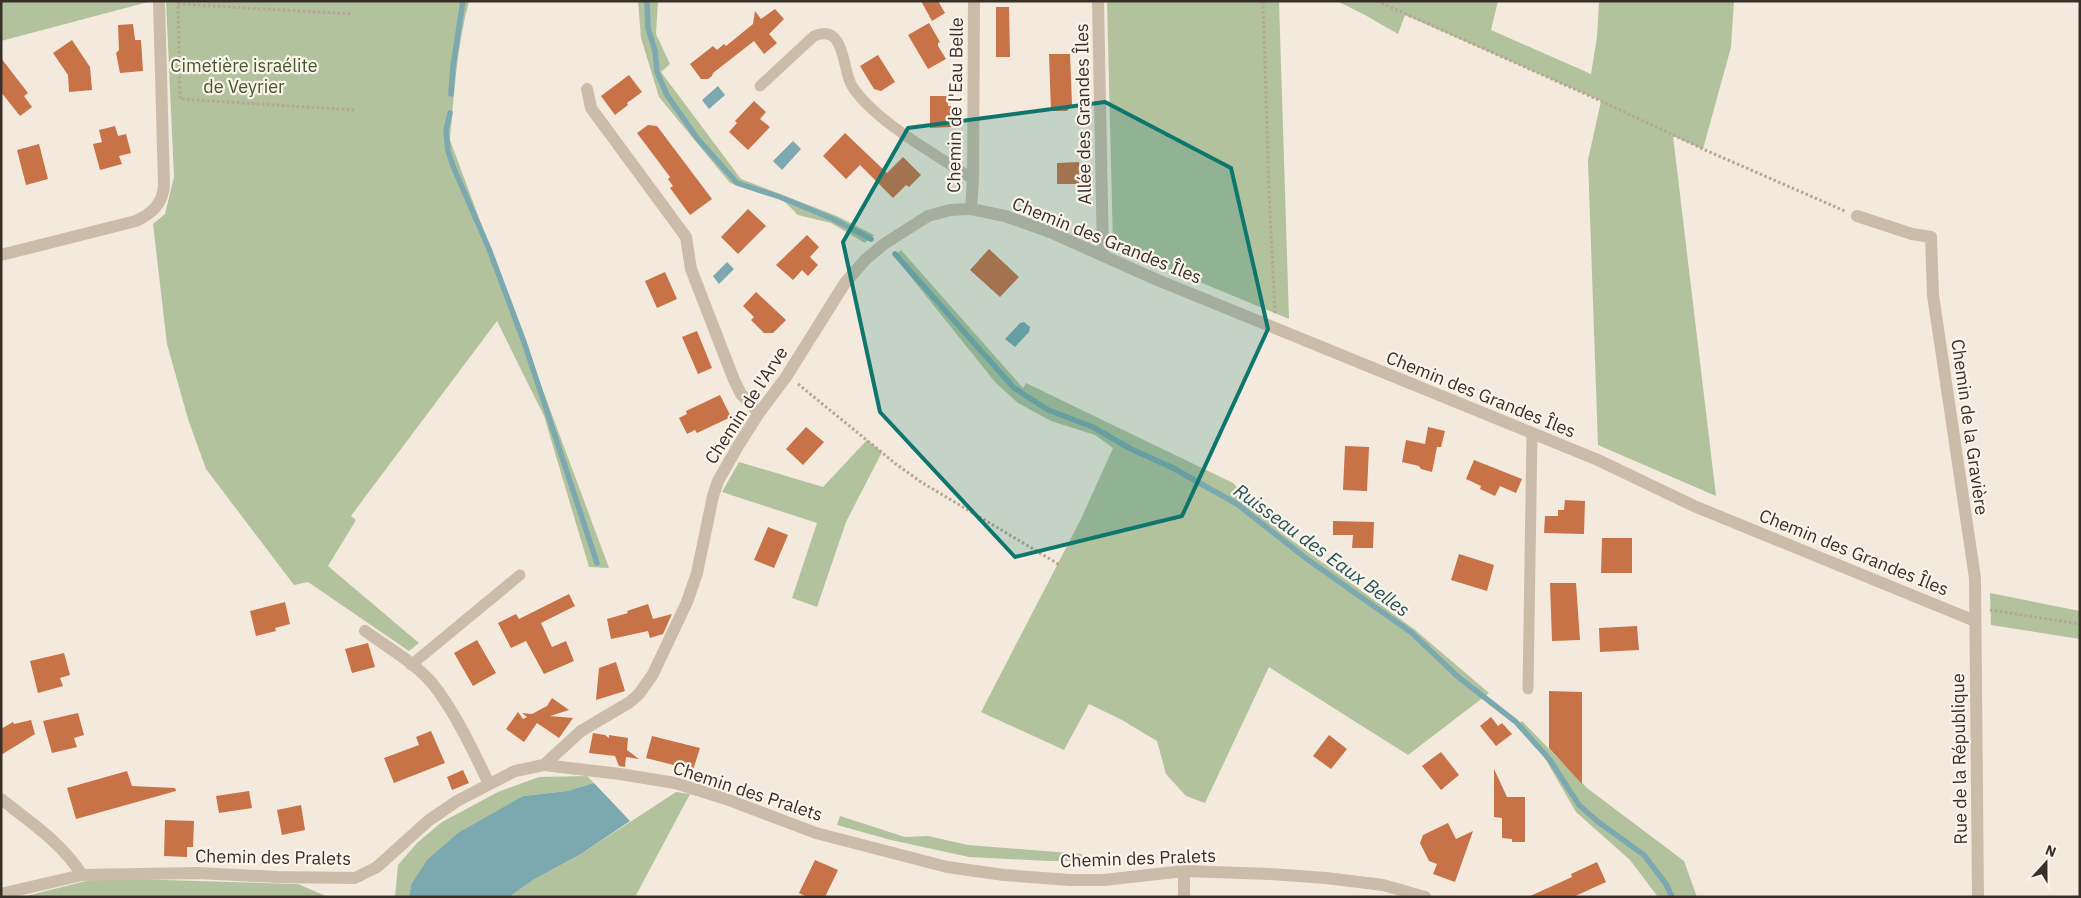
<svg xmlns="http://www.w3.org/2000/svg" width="2081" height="898" font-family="'IBM Plex Sans',sans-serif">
	<rect width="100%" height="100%" fill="#f3eadd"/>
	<!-- green -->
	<path fill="#b2c29d" d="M 1,1 L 152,1 L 1,41 Z
		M 166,1 L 469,1 C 457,46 454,94 450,140 L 609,568 L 589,567 L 544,416 L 497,321 L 359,505 L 351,516 L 356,520 L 328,566 L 419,643 L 409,651 L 308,582 L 294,585 L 206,469 L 188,419 L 167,344 L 153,224 L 165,214 L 174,177 Z
		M 638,1 L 658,1 L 656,34 L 670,64 L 661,72 L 741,179 L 837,216 L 874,235 L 865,243 L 831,223 L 798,215 L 783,200 L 730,183 L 659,97 L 641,38 Z
		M 1107,1 L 1279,1 L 1289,319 L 1113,246 Z
		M 1337,1 L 1498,1 L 1491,30 L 1591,74 L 1597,37 L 1599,1 L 1734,1 L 1731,47 L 1703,149 L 1673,136 L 1716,496 L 1598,445 L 1588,160 L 1601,101 L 1405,15 L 1398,34 L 1365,15 Z
		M 901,250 L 1023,388 L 1026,383 L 1233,483 L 1279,531 L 1414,629 L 1489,693 L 1408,755 L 1269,667 L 1205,803 L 1186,796 L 1166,774 L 1157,741 L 1122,720 L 1089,704 L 1064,750 L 981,712 L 1081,519 L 1113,448 L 1095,435 L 1051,421 L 1018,403 L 995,382 L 894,256 Z
		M 867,440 L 882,452 L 846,522 L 817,607 L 792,598 L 817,523 L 722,492 L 739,462 L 823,487 Z
		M 1990,593 L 2080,611 L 2080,639 L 1991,625 Z
		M 1522,721 L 1587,788 L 1684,861 L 1697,897 L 1658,897 L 1630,860 L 1576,812 L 1543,755 L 1516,726 Z
		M 587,776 L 594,783 L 567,791 L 523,796 L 411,885 L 409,897 L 395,897 L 398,865 L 417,843 L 442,822 L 498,792 L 539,777 Z
		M 676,792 L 690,794 L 635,897 L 509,897 L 533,880 L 581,854 Z
		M 840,816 L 905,837 L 928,836 L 968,845 L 1082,854 L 1081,861 L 1050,861 L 969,857 L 891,840 L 837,825 Z
		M 98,878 L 298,884 L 328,897 L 22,897 Z"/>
	<!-- water -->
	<path fill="#7ca9b0" d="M 718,86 L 725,95 L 709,109 L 702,100 Z
		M 793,141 L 801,149 L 782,170 L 773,161 Z
		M 727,262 L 734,269 L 719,284 L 713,276 Z
		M 1024,322 L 1030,327 L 1029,332 L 1015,347 L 1005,339 L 1020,323 Z
		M 594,783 L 630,821 L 581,854 L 533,880 L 509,897 L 409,897 L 411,885 L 427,860 L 458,833 L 523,796 L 567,791 Z"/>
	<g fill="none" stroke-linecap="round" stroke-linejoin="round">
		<!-- stream -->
		<path stroke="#7ca9b0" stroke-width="5.5" d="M 647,1 L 648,28 L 655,51 L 657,72 L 667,95 L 697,138 L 737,183 L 780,197 L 833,219 L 871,239
			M 451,94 L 453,66 L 463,1
			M 450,113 L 446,130 L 448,151 L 453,166 L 489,249 L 524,342 L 597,563
			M 895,254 L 1014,388 L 1048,410 L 1093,427 L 1131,449 L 1173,468 L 1237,504 L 1307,559 L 1412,633 L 1457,676 L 1516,722 L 1550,760 L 1579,805 L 1597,821 L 1644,855 L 1666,884 L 1672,897"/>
	</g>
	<!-- building -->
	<path fill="#c77247" d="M 921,1 L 938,1 L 945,13 L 932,21 Z
		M 996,7 L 1009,7 L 1010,57 L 996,57 Z
		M 775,9 L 784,19 L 769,34 L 777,43 L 764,54 L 754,41 L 713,73 L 712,76 L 708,79 L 701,79 L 690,64 L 713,46 L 717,50 L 724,44 L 726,46 L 753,24 L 755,11 L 761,19 Z
		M 929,23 L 940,42 L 938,43 L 938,46 L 946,59 L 928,69 L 908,35 Z
		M 133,24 L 135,40 L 141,40 L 143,71 L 120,73 L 116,53 L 119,50 L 118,25 Z
		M 72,40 L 90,67 L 92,90 L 69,92 L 68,75 L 53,53 Z
		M 1049,54 L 1070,54 L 1072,105 L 1067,111 L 1051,111 Z
		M 878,55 L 895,82 L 881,91 L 874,89 L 860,66 Z
		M 1,58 L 28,93 L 24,96 L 32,107 L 20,116 L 1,92 Z
		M 629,75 L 642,92 L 627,103 L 628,105 L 615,115 L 601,96 Z
		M 930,96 L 948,96 L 948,106 L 951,106 L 951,127 L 930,128 Z
		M 754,101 L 766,112 L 760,119 L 770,127 L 748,150 L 729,132 L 737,123 L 735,121 Z
		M 648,125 L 657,126 L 712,199 L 690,215 L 670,188 L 673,186 L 668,179 L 670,177 L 637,133 Z
		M 115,126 L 118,136 L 126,134 L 131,153 L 119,156 L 122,164 L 100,170 L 93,144 L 102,142 L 99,130 Z
		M 845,133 L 887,173 L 903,157 L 921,175 L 909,187 L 906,185 L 893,198 L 860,165 L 846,179 L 823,156 Z
		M 39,144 L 48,179 L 26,185 L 17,150 Z
		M 1079,162 L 1079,184 L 1057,184 L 1057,163 Z
		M 748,209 L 766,226 L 738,254 L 721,237 Z
		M 807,235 L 819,247 L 810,257 L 818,265 L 808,276 L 802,270 L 793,280 L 776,265 Z
		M 989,249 L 1019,277 L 1000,297 L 970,270 Z
		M 665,272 L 677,299 L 657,308 L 645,281 Z
		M 756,292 L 786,320 L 773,333 L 764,333 L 751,320 L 754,317 L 743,306 Z
		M 697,331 L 712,368 L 698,374 L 682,337 Z
		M 720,395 L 731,417 L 697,433 L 695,430 L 687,434 L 679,418 L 687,414 L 686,411 Z
		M 806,427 L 824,442 L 803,465 L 786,449 Z
		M 1428,427 L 1445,431 L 1441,447 L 1437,447 L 1432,472 L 1421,469 L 1419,466 L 1402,462 L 1406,440 L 1425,444 Z
		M 1345,446 L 1369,447 L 1367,491 L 1343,490 Z
		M 1474,460 L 1522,479 L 1516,493 L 1500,486 L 1495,496 L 1480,489 L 1481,486 L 1466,479 Z
		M 1565,500 L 1585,501 L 1584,534 L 1544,533 L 1545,516 L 1558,516 L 1558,510 L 1564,510 Z
		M 1333,521 L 1374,522 L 1373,548 L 1352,548 L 1353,535 L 1333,535 Z
		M 768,527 L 788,535 L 774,568 L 754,560 Z
		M 1602,538 L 1632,538 L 1632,573 L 1601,573 Z
		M 1459,554 L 1494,565 L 1487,591 L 1451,580 Z
		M 1550,583 L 1576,583 L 1580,640 L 1552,641 Z
		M 569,594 L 575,606 L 541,623 L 552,647 L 566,641 L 574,661 L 544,674 L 526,641 L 511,648 L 498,623 L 516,614 L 519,619 Z
		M 285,602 L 290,624 L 275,628 L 276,631 L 256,636 L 250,611 Z
		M 648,604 L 653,619 L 672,614 L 663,634 L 650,638 L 648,631 L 611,639 L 607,619 L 628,613 L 627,611 Z
		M 1637,626 L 1639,650 L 1600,652 L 1599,628 Z
		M 477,640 L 496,673 L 473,686 L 454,653 Z
		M 368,643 L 375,667 L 352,673 L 345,649 Z
		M 64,653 L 70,675 L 60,678 L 63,686 L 38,693 L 30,661 Z
		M 616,662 L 625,691 L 596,700 L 599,668 Z
		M 1549,691 L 1582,692 L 1582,784 L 1549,748 Z
		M 552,698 L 569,710 L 550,716 L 573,718 L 559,738 L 537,723 L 524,742 L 506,729 L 518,712 L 523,719 L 527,717 L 522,713 L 532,714 L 547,706 Z
		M 78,713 L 84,735 L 74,738 L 77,747 L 52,753 L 43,721 Z
		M 1491,717 L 1498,726 L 1502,723 L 1512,734 L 1496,746 L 1480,726 Z
		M 31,720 L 35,734 L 1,755 L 1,729 L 13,722 L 14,724 Z
		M 431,731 L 445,763 L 394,783 L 384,758 L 419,745 L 416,737 Z
		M 593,733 L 605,735 L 609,738 L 609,735 L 628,738 L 627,750 L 639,759 L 626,757 L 625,767 L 619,766 L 615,756 L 589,753 Z
		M 1329,735 L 1347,749 L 1331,769 L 1313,756 Z
		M 652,736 L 700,748 L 693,770 L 646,758 Z
		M 1441,752 L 1459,775 L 1441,790 L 1422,766 Z
		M 1494,769 L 1507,797 L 1525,797 L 1525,842 L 1512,842 L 1512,839 L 1502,838 L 1502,818 L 1494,817 Z
		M 463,770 L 469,783 L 452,790 L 447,777 Z
		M 127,771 L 132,786 L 175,788 L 176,791 L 76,819 L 67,788 Z
		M 249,791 L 252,808 L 219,813 L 216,796 Z
		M 301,805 L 305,830 L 282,835 L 277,810 Z
		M 165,820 L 194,821 L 193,847 L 187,847 L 187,857 L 164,856 Z
		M 1448,823 L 1456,839 L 1473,831 L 1455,882 L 1433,874 L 1437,864 L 1429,861 L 1420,843 L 1423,835 Z
		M 815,860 L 838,870 L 825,897 L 807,897 L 799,893 Z
		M 1597,862 L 1606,882 L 1573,897 L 1528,897 L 1572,877 L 1571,874 Z"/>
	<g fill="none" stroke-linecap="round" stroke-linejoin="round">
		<!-- path -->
		<path stroke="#b7a693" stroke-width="3" stroke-dasharray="2.5 2.5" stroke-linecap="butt" d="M 178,1 L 180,99 L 354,110
			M 1263,1 L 1269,191 L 1275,314
			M 1377,1 L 1601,101 L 1703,149 L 1845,211
			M 178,4 L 352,14
			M 798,384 L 896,464 L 921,482 L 1060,565
			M 1990,610 L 2080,624"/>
		<!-- service -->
		<path stroke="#cbbca9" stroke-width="11" d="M 760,86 L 814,36 C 846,22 842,71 852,86 C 874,121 937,155 973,179
			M 411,665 L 520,575
			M 1528,689 L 1532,433"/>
		<!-- minor -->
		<path stroke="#cbbca9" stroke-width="12" d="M 1098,1 L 1103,256
			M 587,89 L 591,108 L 686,237 L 691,269 L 734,380 L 741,394 L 759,413
			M 971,209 L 973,179 L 974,1
			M 1857,216 L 1912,234 L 1931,237 L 1933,295 L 1975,578 L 1978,897
			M 1,255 L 136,221 C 153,213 163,203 164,185 L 159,1
			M 365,631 C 387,647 414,662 432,683 C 454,710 474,752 489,784
			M 544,765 L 581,731 L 630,702 L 639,694 L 653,674 L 687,602 L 697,573 L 713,496 L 718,481 L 738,446 L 759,413 L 786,377 L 845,283 L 865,260 L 884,244 L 928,216 L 950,210 L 971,209 L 1005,216 L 1050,232 L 1155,279 L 1598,460 L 1694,506 L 1975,621
			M 1,799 C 30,822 62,843 82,875
			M 1,894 L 82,875 L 197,873 L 278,877 L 355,878 L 377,867 L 428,821 L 457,801 L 515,771 L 544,765 L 620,774 L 675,783 L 726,799 L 816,833 L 947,867 L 1004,875 L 1070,880 L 1104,880 L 1184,871 L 1270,874 L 1326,878 L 1383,885 L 1425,897
			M 1184,897 L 1184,871"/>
	</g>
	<!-- marked area -->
	<path fill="#0f766e" fill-opacity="0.2" stroke="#0f766e" stroke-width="4" stroke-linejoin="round" d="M 1105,102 L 1231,168 L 1268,329 L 1182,516 L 1015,557 L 880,412 L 843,242 L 908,128 Z"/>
	<g text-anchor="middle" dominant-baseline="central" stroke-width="4.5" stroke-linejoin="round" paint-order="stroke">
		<!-- park labels -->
		<g font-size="18" fill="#43562c" stroke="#faf4ea">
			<text x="244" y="65">Cimetière israélite<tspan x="244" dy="21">de Veyrier</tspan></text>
		</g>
		<!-- street labels -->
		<g font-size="18" fill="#382f29" stroke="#faf4ea">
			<text transform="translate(955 105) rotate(-89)">Chemin de l'Eau Belle</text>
			<text transform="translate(1083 114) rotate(-91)">Allée des Grandes Îles</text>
			<text transform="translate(1107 240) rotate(22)">Chemin des Grandes Îles</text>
			<text transform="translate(1481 394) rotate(22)">Chemin des Grandes Îles</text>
			<text transform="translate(746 405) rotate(-57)">Chemin de l'Arve</text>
			<text transform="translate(1970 427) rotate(82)">Chemin de la Gravière</text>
			<text transform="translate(1854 552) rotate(22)">Chemin des Grandes Îles</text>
			<text transform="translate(1959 759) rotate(-91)">Rue de la République</text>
			<text transform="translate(748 791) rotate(18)">Chemin des Pralets</text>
			<text transform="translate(273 857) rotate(1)">Chemin des Pralets</text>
			<text transform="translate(1138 858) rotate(-2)">Chemin des Pralets</text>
		</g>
		<!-- water labels -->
		<g font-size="19" font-style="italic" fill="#1e515a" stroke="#faf4ea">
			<text transform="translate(1322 550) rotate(36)">Ruisseau des Eaux Belles</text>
		</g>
	</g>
	<!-- border -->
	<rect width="2081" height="898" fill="none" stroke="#382f29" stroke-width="5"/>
	<!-- north arrow -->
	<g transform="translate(2046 863) rotate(21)" stroke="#faf4ea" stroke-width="4" paint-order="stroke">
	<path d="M0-4L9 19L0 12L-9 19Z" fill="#382f29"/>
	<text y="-8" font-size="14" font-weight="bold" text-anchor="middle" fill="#382f29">N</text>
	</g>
</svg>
